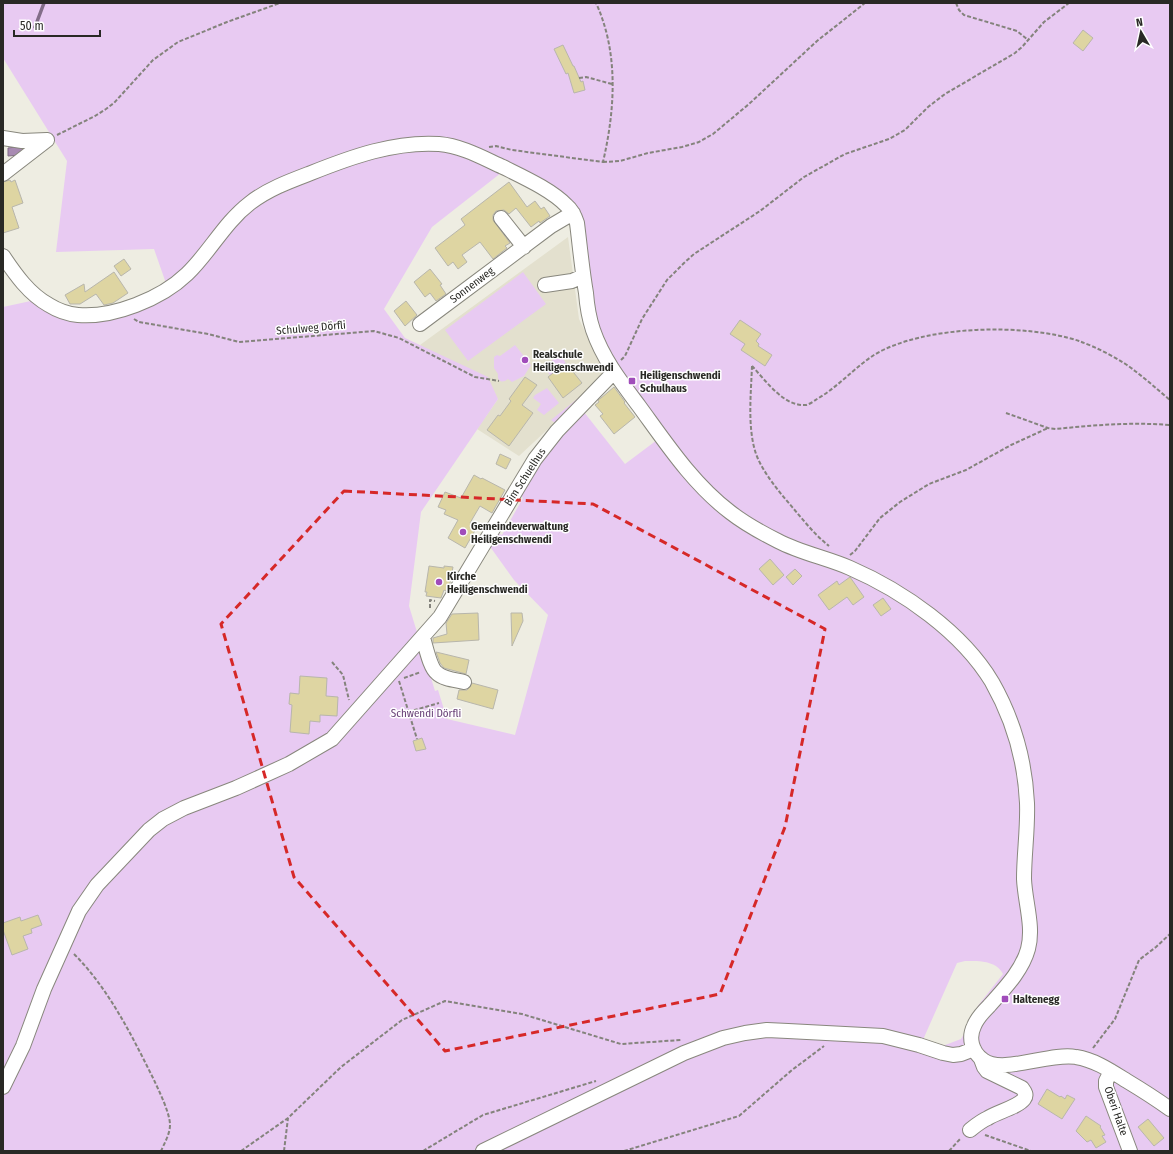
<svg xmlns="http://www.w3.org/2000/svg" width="1173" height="1154" font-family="'Fira Sans Condensed',sans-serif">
	<rect width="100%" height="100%" fill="#eeede2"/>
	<!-- built -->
	<path fill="#e3e0ce" d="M 568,237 L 579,319 L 606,375 L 519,456 L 477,429 L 498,399 L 420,345 Z"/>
	<!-- green -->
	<path fill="#e8caf2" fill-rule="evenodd" d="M 3,3 L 1170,3 L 1170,1151 L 3,1151 L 3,307 L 40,299 L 87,315 L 168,289 L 154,249 L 56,252 L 67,161 L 3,58 ZM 506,169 L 575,217 L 602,354 L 661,437 L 625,464 L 580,407 L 516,489 L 523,498 L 502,535 L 492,531 L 486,541 L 514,580 L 548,615 L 515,735 L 447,719 L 438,690 L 435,691 L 409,606 L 421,512 L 498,399 L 488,377 L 405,338 L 384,309 L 432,227 ZM 965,961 C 978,961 996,960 1003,974 L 977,1007 L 979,1009 L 961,1039 L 940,1047 L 922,1042 L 957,963 Z
		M 523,272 L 546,304 L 468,361 L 445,330 Z
		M 515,345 L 531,365 L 524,376 L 512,382 L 508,379 C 502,384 497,381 498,374 L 494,368 L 494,357 L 497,355 L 500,356 Z
		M 560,355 L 566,363 L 550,375 L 546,370 L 547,364 Z
		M 547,388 L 559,403 L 544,415 L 537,410 L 541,404 L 533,398 L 535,395 Z
		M 587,391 L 558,425 L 551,420 Z"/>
	<!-- water -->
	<path fill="#a88ab2" stroke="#826d88" d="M 16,145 L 28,145 L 20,155 L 8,156 L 8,148 L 16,147 Z"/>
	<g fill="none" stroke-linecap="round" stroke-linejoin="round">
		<!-- stream -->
		<path stroke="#826d88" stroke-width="3.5" d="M 35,27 L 44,3"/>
	</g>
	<!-- building -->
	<path fill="#ded5a2" stroke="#b8b6ac" d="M 1083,30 L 1093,38 L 1083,51 L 1073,43 Z
		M 563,45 L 573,66 L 574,66 L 581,82 L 583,81 L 585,90 L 574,93 L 568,73 L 566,74 L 554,49 Z
		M 10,180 L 11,182 L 15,180 L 23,203 L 12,207 L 19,228 L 3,233 L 3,182 Z
		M 509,182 L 527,207 L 535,201 L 541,209 L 544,207 L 550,216 L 540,223 L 539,221 L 531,227 L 516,208 L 509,214 L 504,210 L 496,211 L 493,215 L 493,220 L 510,243 L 505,246 L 507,248 L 493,259 L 480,242 L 462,255 L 467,262 L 458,269 L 453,262 L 448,266 L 435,248 L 465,225 L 461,219 Z
		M 124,259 L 131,269 L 121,276 L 114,266 Z
		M 430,269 L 442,284 L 440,285 L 446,294 L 436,301 L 430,293 L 425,297 L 414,282 Z
		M 114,272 L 128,293 L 113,303 L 104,305 L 96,294 L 80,304 L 70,304 L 65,295 L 84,284 L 85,292 Z
		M 406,301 L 417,315 L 405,326 L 394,311 Z
		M 740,320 L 761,334 L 756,341 L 759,344 L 758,346 L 772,355 L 765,366 L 741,350 L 745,344 L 730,334 Z
		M 566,363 L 582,383 L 563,398 L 548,377 Z
		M 525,377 L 537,385 L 522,405 L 533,413 L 509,446 L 487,430 L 498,415 L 500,416 L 511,401 L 509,399 Z
		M 614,387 L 625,402 L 624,403 L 635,417 L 614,434 L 600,416 L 603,414 L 595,405 L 599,402 L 598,400 L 601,398 Z
		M 500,454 L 511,459 L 506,469 L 496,464 Z
		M 474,475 L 481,479 L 482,478 L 505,490 L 492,513 L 480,506 L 470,523 L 477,527 L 465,548 L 448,538 L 458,520 L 444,514 L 446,510 L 438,507 L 445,492 L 461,498 Z
		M 770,559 L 784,575 L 773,585 L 759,569 Z
		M 429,566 L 444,568 L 444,566 L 453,567 L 450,583 L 446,591 L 444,590 L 441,598 L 426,596 L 427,592 L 425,592 Z
		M 795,569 L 802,576 L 793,585 L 786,577 Z
		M 850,577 L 864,597 L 853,605 L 847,597 L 829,610 L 818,595 L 837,581 L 839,585 Z
		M 883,598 L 891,609 L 881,616 L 873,605 Z
		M 478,613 L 479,640 L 433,643 L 433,638 L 447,634 L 446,623 L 452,614 Z
		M 511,613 L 522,613 L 523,621 L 512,646 Z
		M 436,652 L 469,660 L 466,674 L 444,668 L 440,663 Z
		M 300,676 L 327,678 L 326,696 L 338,697 L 337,716 L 320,715 L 320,722 L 310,721 L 309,734 L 290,732 L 292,705 L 289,704 L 290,693 L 299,694 Z
		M 472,683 L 498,690 L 493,709 L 457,699 L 459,690 L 467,690 L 470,687 Z
		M 422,738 L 426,749 L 416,751 L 413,741 Z
		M 38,915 L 42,925 L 31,929 L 32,933 L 23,936 L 28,949 L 12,955 L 3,930 L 3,923 L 20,917 L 21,921 Z
		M 1047,1089 L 1060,1097 L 1061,1096 L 1065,1099 L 1067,1095 L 1075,1099 L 1062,1119 L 1038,1104 Z
		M 1086,1116 L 1101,1126 L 1100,1127 L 1105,1135 L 1102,1136 L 1106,1142 L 1096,1148 L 1091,1140 L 1087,1142 L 1076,1131 Z
		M 1148,1119 L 1164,1138 L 1154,1146 L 1138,1127 Z"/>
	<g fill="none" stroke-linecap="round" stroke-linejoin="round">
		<!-- minor casing -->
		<g stroke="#88877d" stroke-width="16">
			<path id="minor" d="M 3,138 L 22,141 L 47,140
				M 3,174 L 47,140
				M 501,218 L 524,247
				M 3,256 C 15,274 29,294 49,305 C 57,310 68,314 78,315 C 113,318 161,299 187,274 C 210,252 224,223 250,203 C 268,189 290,181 311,173 C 351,157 395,141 439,144 C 462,146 483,158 503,167 C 523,177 552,190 567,206 C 572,210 575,217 577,223 C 580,247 582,270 586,293 C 587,306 589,318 593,330 C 603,359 621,382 639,406 C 666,443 693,484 730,512 C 744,523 762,533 778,541 C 801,553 827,558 850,568 C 903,591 962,632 992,682 C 1013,719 1025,760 1027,803 C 1028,828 1024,854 1024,879 C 1025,902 1034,927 1028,949 C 1022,971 1004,989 989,1006 C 983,1012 977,1018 974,1026 C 968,1038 972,1052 983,1060 C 1002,1075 1050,1052 1076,1057 C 1095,1060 1111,1071 1127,1081 C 1142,1090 1156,1099 1170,1109
				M 545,285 L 572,281 L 583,276
				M 420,324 L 551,226 L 573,213
				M 423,638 C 426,647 430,668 437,673 C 443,679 456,680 464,682
				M 1111,1071 L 1106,1081 L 1106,1087 L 1130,1151
				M 3,1087 L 23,1046 L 44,989 L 79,911 L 97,885 L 149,830 L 163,819 L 184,808 L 236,788 L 289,764 L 332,739 L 440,617 L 535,459 L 557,431 L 614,372
				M 970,1130 C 975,1126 981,1121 988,1118 C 997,1112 1018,1107 1024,1099 C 1027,1095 1025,1092 1022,1088 L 987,1071 L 984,1067 L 981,1059
				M 483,1151 L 684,1053 L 723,1038 L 745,1033 L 767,1030 L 788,1031 L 883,1036 L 919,1045 L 943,1053 L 953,1055 L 961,1054 L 974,1049"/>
		</g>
		<!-- path -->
		<path stroke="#84837c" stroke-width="2" stroke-dasharray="4 2" stroke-linecap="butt" d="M 956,3 L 959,10 L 964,15 L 1017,31 L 1028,40
			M 579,78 L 586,77 L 612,84
			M 57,135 L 95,116 L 106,109 L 114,103 L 153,60 L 178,42 L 227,22 L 280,3
			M 489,147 L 496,146 L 512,150 L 603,162 C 615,110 619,53 596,3
			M 603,162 L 620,161 L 648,153 L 682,147 L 699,142 L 713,134 L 749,104 L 817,41 L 865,3
			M 134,319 L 139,322 L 208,334 L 239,342 L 374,331 L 399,338 L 475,377 L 499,381
			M 621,360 L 625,356 L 642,319 L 667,280 L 684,263 L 694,254 L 760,211 L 804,177 L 845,154 L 889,139 L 898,134 L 905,130 L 928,107 L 945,94 L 1015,53 L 1022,47 L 1044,22 L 1069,3
			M 752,366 C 766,381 784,407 806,405 C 810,404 814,401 817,399 C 838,387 854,368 874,355 C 923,325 1026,323 1079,341 C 1096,347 1122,360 1135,371 C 1147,380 1158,390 1170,400
			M 752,366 C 751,395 746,437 760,463 C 769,480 781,494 793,508 C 804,521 815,535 829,546
			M 1006,413 L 1048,428 L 1056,429 C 1094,425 1132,422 1170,425
			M 850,555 L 855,551 L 880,518 L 900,502 L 929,484 L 966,470 L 1011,445 L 1048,428
			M 430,608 L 430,600 L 435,601
			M 332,662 L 343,675 L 349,700
			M 404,678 L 421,672
			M 399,681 L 417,739
			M 408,712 L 439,703
			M 74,954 C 109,989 132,1036 154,1080 C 159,1091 170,1113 170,1125 C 170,1134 164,1144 161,1151
			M 1093,1048 L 1115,1019 L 1139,960 L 1156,947 L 1170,934
			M 985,1135 L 1031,1151
			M 241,1151 L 288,1118 L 341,1067 L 402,1020 L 445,1001 L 522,1014 L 621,1044 L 681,1040
			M 284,1151 L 288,1118
			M 423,1151 L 483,1115 L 596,1081
			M 624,1151 L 739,1116 L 792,1070 L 824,1046
			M 949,1151 L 961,1138"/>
		<!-- minor -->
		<use href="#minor" stroke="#fff" stroke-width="14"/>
	</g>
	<!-- marked area -->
	<path fill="none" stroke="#d62828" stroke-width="3" stroke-dasharray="8 5" stroke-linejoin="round" d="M 344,491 L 593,504 L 825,629 L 785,827 L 720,994 L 445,1051 L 294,877 L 221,624 Z"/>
	<!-- markers -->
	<g fill="#a04cba" stroke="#fff" stroke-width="1.5">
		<circle cx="525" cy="360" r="4"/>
		<rect x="628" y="377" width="8" height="8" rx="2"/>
		<circle cx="463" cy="532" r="4"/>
		<circle cx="439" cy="582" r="4"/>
		<rect x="1001" y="995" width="8" height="8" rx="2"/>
	</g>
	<g text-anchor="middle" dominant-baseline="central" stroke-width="3" stroke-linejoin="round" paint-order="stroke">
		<!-- street labels -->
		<g font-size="11" fill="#292925" stroke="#fff">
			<text transform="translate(472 285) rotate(-37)">Sonnenweg</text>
			<text transform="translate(311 328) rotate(-5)">Schulweg Dörfli</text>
			<text transform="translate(525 477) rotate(-57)">Bim Schuelhus</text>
			<text transform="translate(1116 1111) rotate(71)">Oberi Halte</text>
		</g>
		<!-- poi labels -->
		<g font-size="11" font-weight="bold" fill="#292925" stroke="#fff" text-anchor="start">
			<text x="533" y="354">Realschule<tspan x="533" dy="13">Heiligenschwendi</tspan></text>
			<text x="640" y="375">Heiligenschwendi<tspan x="640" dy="13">Schulhaus</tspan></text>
			<text x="471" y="526">Gemeindeverwaltung<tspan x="471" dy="13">Heiligenschwendi</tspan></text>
			<text x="447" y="576">Kirche<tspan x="447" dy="13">Heiligenschwendi</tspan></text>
			<text x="1013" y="999">Haltenegg</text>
		</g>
		<!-- park labels -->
		<g font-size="11" fill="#684076" stroke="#fff">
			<text x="426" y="713">Schwendi Dörfli</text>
		</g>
	</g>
	<!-- border -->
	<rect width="1173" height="1154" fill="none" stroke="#292925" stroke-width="8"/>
	<!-- north arrow -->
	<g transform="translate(1141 32) rotate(351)" stroke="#ffffff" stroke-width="3" paint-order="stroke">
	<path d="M0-3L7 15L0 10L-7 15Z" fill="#292925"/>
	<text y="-6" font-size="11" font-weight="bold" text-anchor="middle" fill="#292925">N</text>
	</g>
	<!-- scale -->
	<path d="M14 30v6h86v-6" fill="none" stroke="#292925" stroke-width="2"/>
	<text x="20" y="30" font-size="12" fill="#292925" stroke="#ffffff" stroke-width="3" paint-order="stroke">50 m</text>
</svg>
